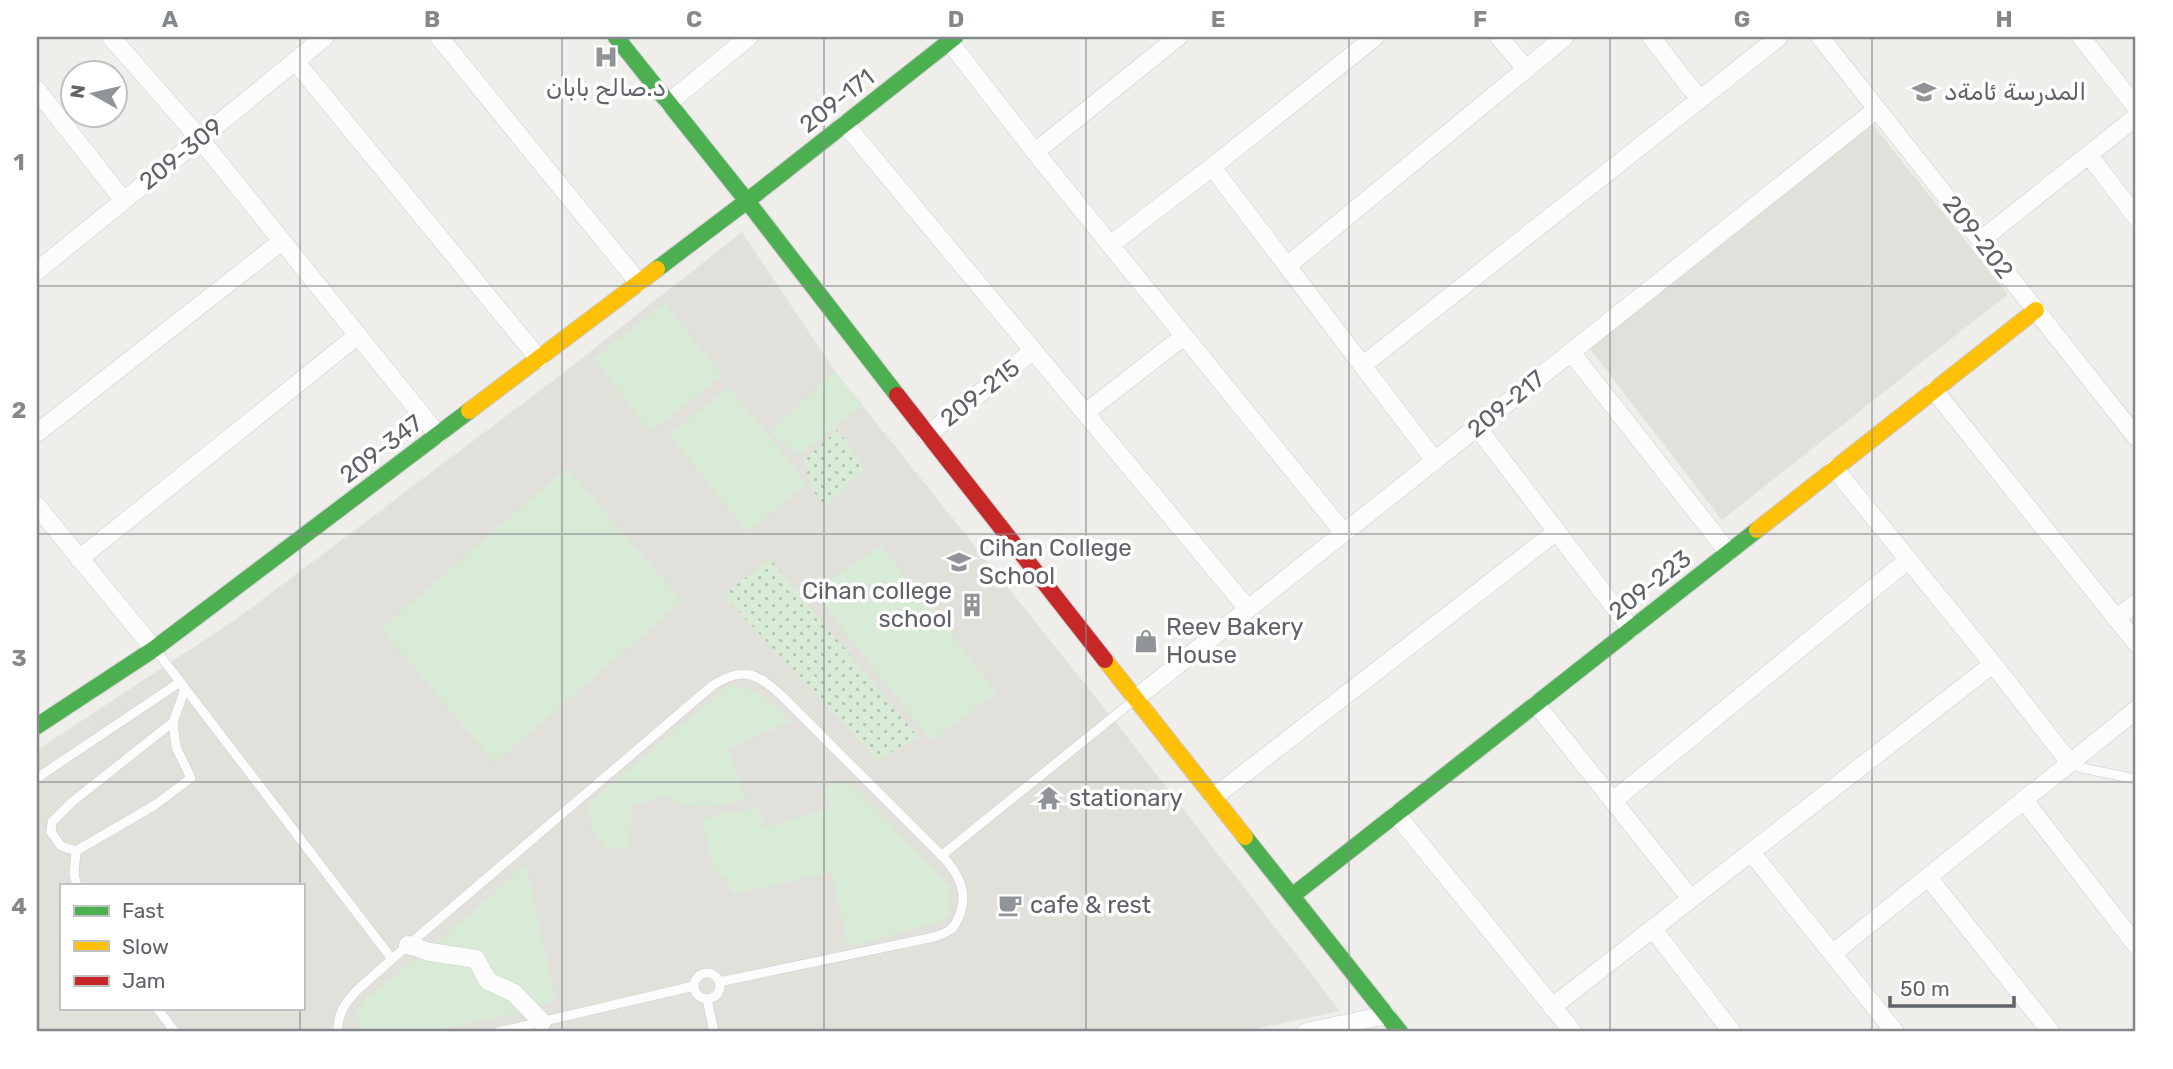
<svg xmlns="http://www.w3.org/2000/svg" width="2173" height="1069" font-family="Rubik,Cairo,sans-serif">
	<defs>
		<pattern id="garden-dots" width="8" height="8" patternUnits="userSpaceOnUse" patternTransform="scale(1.75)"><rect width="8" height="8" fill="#d8ebd6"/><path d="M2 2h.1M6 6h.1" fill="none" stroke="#b2c2b1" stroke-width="1.8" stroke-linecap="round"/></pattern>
	</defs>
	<rect width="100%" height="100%" fill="#efeeea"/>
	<!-- education -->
	<path fill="#e2e0da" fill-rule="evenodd" d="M 1870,121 L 2008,294 L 1722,520 L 1587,345 Z
		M 742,232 L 835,371 L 1125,734 L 1340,1011 L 1240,1032 L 37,1032 L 37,750 L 235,620 L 549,384 ZM 61,885 L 303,885 L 303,1008 L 61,1008 Z"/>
	<!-- green -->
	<path fill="#d8ebd6" d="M 665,303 L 722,376 L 650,432 L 594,358 Z
		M 835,371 L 862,406 L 800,455 L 769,433 Z
		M 729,387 L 807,484 L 747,532 L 670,435 Z
		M 567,468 L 682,601 L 495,763 L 381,629 Z
		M 881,545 L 996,692 L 932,741 L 813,592 Z
		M 729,685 C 761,689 768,700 790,722 L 729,748 L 746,799 C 712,807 699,813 665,796 L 632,806 L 629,849 L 607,848 L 591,829 L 590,802 Z
		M 849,781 L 950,887 L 950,912 L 941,921 L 848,947 L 832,872 L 732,894 L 727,880 L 713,869 L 703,819 L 758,807 L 764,828 L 829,808 L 823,789 Z
		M 526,864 L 555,999 L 535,1010 L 492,979 L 482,956 L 432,947 Z
		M 419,955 L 473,963 L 526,1011 L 426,1032 L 359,1032 L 358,1010 L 365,1000 Z"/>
	<!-- garden -->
	<path fill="url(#garden-dots)" d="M 838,430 L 864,469 L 825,507 L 812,489 L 803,460 Z
		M 770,559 L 918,737 L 878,760 L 723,595 Z"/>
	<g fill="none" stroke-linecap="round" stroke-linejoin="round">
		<!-- lane casing -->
		<g stroke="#cbcccc" stroke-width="10">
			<path id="lane" d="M 155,649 L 392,959
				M 173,722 L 72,802 L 52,822 L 51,832 L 61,846 L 76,851 L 155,805 L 191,778 L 176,747 L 173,722 L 185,689
				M 2070,763 L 2082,768 L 2136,779
				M 37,778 L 180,682
				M 76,851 L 74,875 L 77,885
				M 941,856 L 1133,701
				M694 986a13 13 0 1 1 26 0a13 13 0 1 1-26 0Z
				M 707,999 L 714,1032
				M 157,1008 L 175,1032
				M 338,1032 C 335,1000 371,980 392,959 L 713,685 C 744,666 757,673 782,696 L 945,859 C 958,874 967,890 961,911 C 959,917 956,926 950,930 C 946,933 939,935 934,937 L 719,982
				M 498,1032 L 694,986"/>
		</g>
		<!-- street casing -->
		<g stroke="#cbcccc" stroke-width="19">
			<path id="street" d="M 111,37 L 200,139 L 438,435
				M 439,37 L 639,283
				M 1499,37 L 1526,69
				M 1651,37 L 1700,100
				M 1820,37 L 2136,437
				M 2081,37 L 2136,107
				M 949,41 L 1035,152 L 1344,533
				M 295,61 L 539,359
				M 37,90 L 123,200
				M 668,103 L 749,37
				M 845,124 L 1248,609
				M 1035,152 L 1178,37
				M 2089,155 L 2136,217
				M 1212,167 L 1435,461
				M 1981,240 L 2136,117
				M 1110,245 L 1212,167 L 1375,37
				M 1287,266 L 1565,37
				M 37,271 L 325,37
				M 1571,352 L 1728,552
				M 1363,365 L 1779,37
				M 1934,390 L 2136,643
				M 1085,413 L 1184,336
				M 1477,427 L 1631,629
				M 37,433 L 282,241
				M 927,435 L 1033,351
				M 1834,468 L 1993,664 L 2070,763
				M 37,506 L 154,649
				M 79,559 L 358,335
				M 2116,619 L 2136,603
				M 1136,698 L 1877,109
				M 1536,704 L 1691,899
				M 1214,797 L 1557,531
				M 2024,800 L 2136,945
				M 1613,801 L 1908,560
				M 1396,814 L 1573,1032
				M 1751,852 L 1895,1032
				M 1928,877 L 2051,1032
				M 1653,929 L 1732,1032
				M 408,945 L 430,952 L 476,959 L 488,981 L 514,993 L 542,1022
				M 1832,954 L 2136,710
				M 1552,1007 L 1993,664
				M 1306,1032 L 1387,1015"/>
		</g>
		<!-- fast casing -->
		<g stroke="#cacacb" stroke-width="18">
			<path id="fast" d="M 616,37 L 747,201 L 897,395
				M 657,269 L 747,201 L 955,37
				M 37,726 L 154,649 L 469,411
				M 1245,837 L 1400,1032
				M 1292,896 L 1757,530"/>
		</g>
		<!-- slow casing -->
		<g stroke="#cacacb" stroke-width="18">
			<path id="slow" d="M 469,411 L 657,269
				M 1757,530 L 2036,310
				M 1105,660 L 1245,837"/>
		</g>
		<!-- jam casing -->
		<g stroke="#cacacb" stroke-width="18">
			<path id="jam" d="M 897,395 L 1105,660"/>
		</g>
		<!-- lane -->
		<use href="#lane" stroke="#fdfcfc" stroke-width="9"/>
		<!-- street -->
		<use href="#street" stroke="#fdfcfc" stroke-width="18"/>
		<!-- fast -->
		<use href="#fast" stroke="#4caf50" stroke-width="16"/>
		<!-- slow -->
		<use href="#slow" stroke="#ffc107" stroke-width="16"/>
		<!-- jam -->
		<use href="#jam" stroke="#c62828" stroke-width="16"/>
	</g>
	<!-- grid -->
	<path fill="none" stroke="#84888a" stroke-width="2" stroke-opacity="0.55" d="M 300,37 L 300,885M 562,37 L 562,1032M 824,37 L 824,1032M 1086,37 L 1086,1032M 1349,37 L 1349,1032M 1610,37 L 1610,1032M 1872,37 L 1872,1032M 37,286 L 2136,286M 37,534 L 2136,534M 37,782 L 2136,782M 300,1008 L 300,1032"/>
	<!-- icons -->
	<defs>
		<g id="hospital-bare" transform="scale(1.89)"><path d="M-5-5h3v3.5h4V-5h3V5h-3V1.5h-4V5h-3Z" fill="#919496" stroke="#fff" stroke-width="2.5" paint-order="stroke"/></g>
		<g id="school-bare" transform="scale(1.89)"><path d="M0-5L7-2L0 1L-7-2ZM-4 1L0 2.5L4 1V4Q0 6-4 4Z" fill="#919496" stroke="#fff" stroke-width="2.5" paint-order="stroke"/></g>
		<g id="building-bare" transform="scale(1.89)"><path d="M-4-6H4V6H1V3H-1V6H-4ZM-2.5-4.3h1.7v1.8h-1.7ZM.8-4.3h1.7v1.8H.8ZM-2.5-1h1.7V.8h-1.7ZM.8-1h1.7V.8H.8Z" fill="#919496" stroke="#fff" stroke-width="2.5" paint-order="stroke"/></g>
		<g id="shop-bare" transform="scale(1.89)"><path d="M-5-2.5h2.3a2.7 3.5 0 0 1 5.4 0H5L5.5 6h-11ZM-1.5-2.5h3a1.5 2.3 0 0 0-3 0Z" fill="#919496" stroke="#fff" stroke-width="2.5" paint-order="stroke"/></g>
		<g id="temple-bare" transform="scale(1.89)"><path d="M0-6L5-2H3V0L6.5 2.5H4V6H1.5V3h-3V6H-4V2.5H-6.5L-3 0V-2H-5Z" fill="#919496" stroke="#fff" stroke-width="2.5" paint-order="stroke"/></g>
		<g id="cafe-bare" transform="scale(1.89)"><path d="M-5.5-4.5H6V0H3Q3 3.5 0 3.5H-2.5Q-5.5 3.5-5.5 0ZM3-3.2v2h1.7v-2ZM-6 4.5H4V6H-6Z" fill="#919496" stroke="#fff" stroke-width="2.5" paint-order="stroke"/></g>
	</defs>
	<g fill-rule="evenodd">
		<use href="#hospital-bare" x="606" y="57"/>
		<use href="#school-bare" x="1924" y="92"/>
		<use href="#school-bare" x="959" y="562"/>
		<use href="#building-bare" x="972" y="605"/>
		<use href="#shop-bare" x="1146" y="641"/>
		<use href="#temple-bare" x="1049" y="798"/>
		<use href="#cafe-bare" x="1010" y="905"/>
	</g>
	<g text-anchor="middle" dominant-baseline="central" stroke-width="7" stroke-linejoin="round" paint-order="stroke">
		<!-- poi labels -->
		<g font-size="24" fill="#5f6368" stroke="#fff" text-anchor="start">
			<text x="606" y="88" text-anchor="middle">د.صالح بابان</text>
			<text x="1944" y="92">المدرسة ئامةد</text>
			<text x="979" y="548">Cihan College<tspan x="979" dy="28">School</tspan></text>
			<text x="952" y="591" text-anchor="end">Cihan college<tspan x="952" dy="28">school</tspan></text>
			<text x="1166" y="627">Reev Bakery<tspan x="1166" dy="28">House</tspan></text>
			<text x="1069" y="798">stationary</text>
			<text x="1030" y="905">cafe &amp; rest</text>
		</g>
		<!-- street labels -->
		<g font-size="24" fill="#5f6368" stroke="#fff">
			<text transform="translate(837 101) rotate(-38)">209-171</text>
			<text transform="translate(181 154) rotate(-39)">209-309</text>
			<text transform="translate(1978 237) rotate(52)">209-202</text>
			<text transform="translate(980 393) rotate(-38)">209-215</text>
			<text transform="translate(1506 404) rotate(-39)">209-217</text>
			<text transform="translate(381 449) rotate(-37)">209-347</text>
			<text transform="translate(1650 585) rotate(-38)">209-223</text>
		</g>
	</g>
	<!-- border -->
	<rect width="2173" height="1069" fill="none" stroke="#ffffff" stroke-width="77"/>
	<!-- legend -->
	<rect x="60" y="884" width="245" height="126" fill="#ffffff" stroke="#bfc1c3" stroke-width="2"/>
	<rect x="74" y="906" width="35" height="10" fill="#4caf50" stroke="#bfc1c3" stroke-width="2"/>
	<text x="122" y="918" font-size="21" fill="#5f6368">Fast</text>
	<rect x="74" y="941" width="35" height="10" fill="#ffc107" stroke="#bfc1c3" stroke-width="2"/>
	<text x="122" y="954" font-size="21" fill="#5f6368">Slow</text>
	<rect x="74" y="976" width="35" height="10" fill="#c62828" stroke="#bfc1c3" stroke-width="2"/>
	<text x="122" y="988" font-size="21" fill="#5f6368">Jam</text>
	<!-- north arrow -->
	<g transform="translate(94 94) rotate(278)"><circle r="33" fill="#ffffff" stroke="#bfc1c3" stroke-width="2"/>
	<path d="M0-5L12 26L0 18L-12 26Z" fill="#919496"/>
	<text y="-10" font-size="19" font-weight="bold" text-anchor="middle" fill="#5f6368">N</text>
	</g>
	<!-- scale -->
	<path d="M1890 996v10h124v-10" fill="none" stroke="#5f6368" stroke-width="3.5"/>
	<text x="1900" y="996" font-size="21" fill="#5f6368" stroke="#ffffff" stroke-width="5" paint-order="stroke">50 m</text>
	<rect x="38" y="38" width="2096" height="992" fill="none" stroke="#84888a" stroke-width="2.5"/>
	<g font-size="23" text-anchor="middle" font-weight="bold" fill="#84888a">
		<text x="170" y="27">A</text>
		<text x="432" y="27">B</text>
		<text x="694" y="27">C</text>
		<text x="956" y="27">D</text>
		<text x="1218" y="27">E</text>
		<text x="1480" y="27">F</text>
		<text x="1742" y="27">G</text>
		<text x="2004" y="27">H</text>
		<text x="19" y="170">1</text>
		<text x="19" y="418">2</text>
		<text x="19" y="666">3</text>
		<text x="19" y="914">4</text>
	</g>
</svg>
